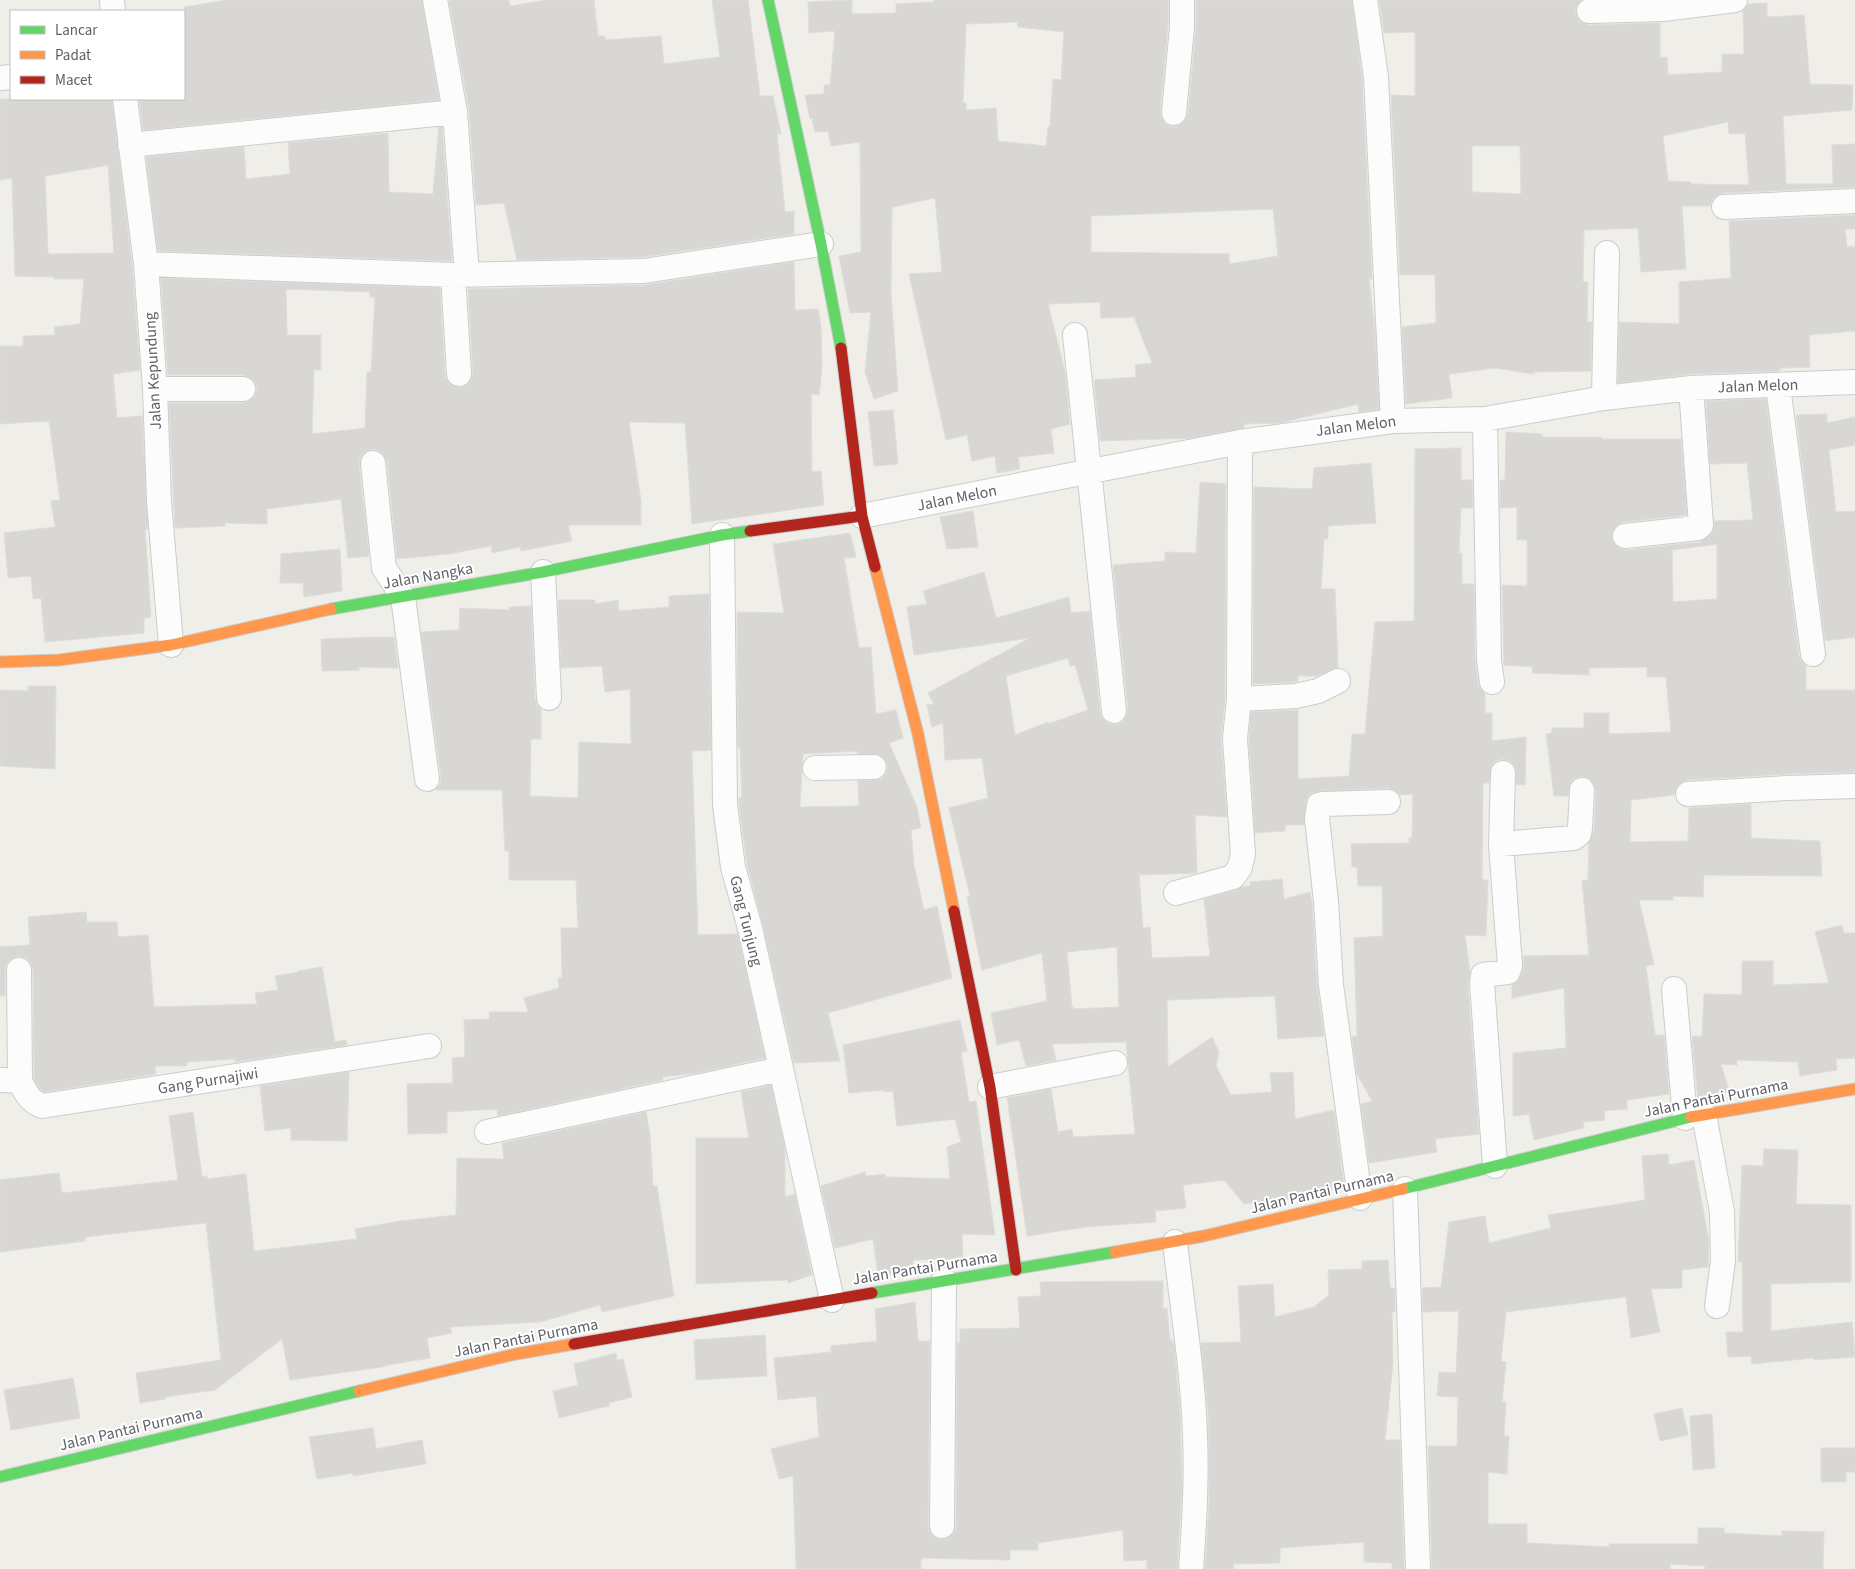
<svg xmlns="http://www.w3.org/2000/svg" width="1855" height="1569" font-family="'Source Sans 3',sans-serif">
	<rect width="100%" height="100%" fill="#efeee9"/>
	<!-- building -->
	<path fill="#d8d7d4" stroke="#deddd8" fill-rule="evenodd" d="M 227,0 L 422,0 L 439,100 L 143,130 L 139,99 L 184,99 L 184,7 Z
		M 449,0 L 509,0 L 510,6 L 546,0 L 594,0 L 598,36 L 605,36 L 605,40 L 661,36 L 664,64 L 720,57 L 712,0 L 748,0 L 760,96 L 773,96 L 781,134 L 777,134 L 785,212 L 794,211 L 794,234 L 643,257 L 517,260 L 504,203 L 476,205 L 469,110 Z
		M 852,0 L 852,14 L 896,13 L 896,4 L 934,2 L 934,0 L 1168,0 L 1168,26 L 1160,112 L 1162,119 L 1166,124 L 1173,127 L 1180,125 L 1185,121 L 1188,114 L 1196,28 L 1196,0 L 1352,0 L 1362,78 L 1372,279 L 1369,279 L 1375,331 L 1379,409 L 1359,412 L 1358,404 L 1280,423 L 1244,424 L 1244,428 L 1190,438 L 1100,441 L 1094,380 L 1136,377 L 1135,365 L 1152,363 L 1134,317 L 1101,318 L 1100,302 L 1048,304 L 1065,372 L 1070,424 L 1051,429 L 1054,453 L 1018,457 L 1020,469 L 997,473 L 995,456 L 972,461 L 967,435 L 946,440 L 909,274 L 942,272 L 935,198 L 892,207 L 891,294 L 898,391 L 874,399 L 865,372 L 871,312 L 850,313 L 839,256 L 861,252 L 860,142 L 831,146 L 828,131 L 815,132 L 812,118 L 810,119 L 805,95 L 824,94 L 824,85 L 830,85 L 835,31 L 809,33 L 808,2 ZM 1017,22 L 1018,27 L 1064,32 L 1061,80 L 1053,79 L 1050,127 L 1048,127 L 1046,146 L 998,141 L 996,108 L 966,110 L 966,103 L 963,103 L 966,24 ZM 1273,209 L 1278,256 L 1229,264 L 1229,254 L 1091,252 L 1091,216 Z
		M 1379,0 L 1581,0 L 1577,5 L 1575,12 L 1578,19 L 1583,23 L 1589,25 L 1660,23 L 1660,58 L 1667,57 L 1668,75 L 1722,72 L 1722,54 L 1744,54 L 1743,11 L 1748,4 L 1767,3 L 1767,17 L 1804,15 L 1810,84 L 1853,85 L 1852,110 L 1783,116 L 1786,184 L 1833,184 L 1832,145 L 1855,144 L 1855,187 L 1723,193 L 1716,196 L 1712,200 L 1710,206 L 1682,206 L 1686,269 L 1641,272 L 1638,228 L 1584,230 L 1583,282 L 1588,282 L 1587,322 L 1592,322 L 1591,371 L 1534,372 L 1534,374 L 1495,368 L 1449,374 L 1452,398 L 1406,404 L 1402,327 L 1436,323 L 1435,275 L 1400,275 L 1391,95 L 1415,96 L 1415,32 L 1384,33 ZM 1728,122 L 1729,134 L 1745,133 L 1749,185 L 1691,184 L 1691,182 L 1668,181 L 1663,136 ZM 1472,146 L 1520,146 L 1521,194 L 1472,192 Z
		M 0,99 L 112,99 L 132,265 L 140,370 L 113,374 L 117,418 L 142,416 L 148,529 L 145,529 L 151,617 L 144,618 L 144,633 L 45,642 L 41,598 L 33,599 L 31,576 L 8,578 L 4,533 L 55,527 L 51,501 L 60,500 L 49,421 L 0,424 L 0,346 L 23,346 L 23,336 L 55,335 L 54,327 L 80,324 L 84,279 L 54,279 L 54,277 L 15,276 L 12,178 L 0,180 ZM 108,165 L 114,253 L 48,254 L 45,176 Z
		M 439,127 L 442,127 L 452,261 L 158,251 L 146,157 L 244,147 L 246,179 L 290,174 L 288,143 L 388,133 L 389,192 L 433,194 Z
		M 1855,215 L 1855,229 L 1845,229 L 1847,247 L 1855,246 L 1855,331 L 1809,335 L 1810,367 L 1780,368 L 1780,371 L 1690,374 L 1618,383 L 1619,322 L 1679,324 L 1679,282 L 1731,278 L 1729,221 Z
		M 794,262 L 795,310 L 818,309 L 821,326 L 822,368 L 819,395 L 811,394 L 812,472 L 821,471 L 824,505 L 692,524 L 685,423 L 629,422 L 641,501 L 641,525 L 568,525 L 572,541 L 521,551 L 520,547 L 492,553 L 491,546 L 448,554 L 397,559 L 387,462 L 384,455 L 378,450 L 372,449 L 365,452 L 360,458 L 359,464 L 369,556 L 348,558 L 341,499 L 267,509 L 267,524 L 225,523 L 225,526 L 175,528 L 169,403 L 243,403 L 249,401 L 255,396 L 257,389 L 255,382 L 249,377 L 243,375 L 168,375 L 161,278 L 440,288 L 445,375 L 448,382 L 452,386 L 459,388 L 467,385 L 471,380 L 473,374 L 468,289 L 644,285 ZM 286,289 L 370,292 L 370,297 L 375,297 L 371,372 L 367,372 L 365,428 L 312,434 L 314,370 L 321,370 L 321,335 L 287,335 Z
		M 1766,399 L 1799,656 L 1802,662 L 1806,665 L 1806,690 L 1855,690 L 1855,772 L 1787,774 L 1687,780 L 1680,783 L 1676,788 L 1674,795 L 1631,800 L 1630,842 L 1688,841 L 1689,808 L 1751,804 L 1751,838 L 1820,841 L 1822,876 L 1704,875 L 1703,897 L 1673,896 L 1673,900 L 1639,900 L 1654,964 L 1646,966 L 1655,1035 L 1664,1035 L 1669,1094 L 1627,1100 L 1627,1109 L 1604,1111 L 1605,1120 L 1583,1122 L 1584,1128 L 1534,1140 L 1529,1114 L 1513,1116 L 1513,1053 L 1566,1048 L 1564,988 L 1512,998 L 1512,985 L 1517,982 L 1521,976 L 1524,965 L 1523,956 L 1589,955 L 1582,881 L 1588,880 L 1589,843 L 1594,830 L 1596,791 L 1594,784 L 1590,779 L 1582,776 L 1575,778 L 1571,782 L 1568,796 L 1554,796 L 1546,734 L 1552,733 L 1552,728 L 1584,728 L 1584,713 L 1609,713 L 1609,734 L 1671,732 L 1666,677 L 1647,677 L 1647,667 L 1589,668 L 1589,675 L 1532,673 L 1533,667 L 1504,665 L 1502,585 L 1527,586 L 1527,540 L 1517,540 L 1517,507 L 1500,508 L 1500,480 L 1505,480 L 1506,432 L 1542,434 L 1542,437 L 1601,437 L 1601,439 L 1681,439 L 1687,515 L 1623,522 L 1617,525 L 1613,530 L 1611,538 L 1614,544 L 1619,548 L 1626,550 L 1700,542 L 1711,534 L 1714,529 L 1715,521 L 1753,520 L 1747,463 L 1710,464 L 1706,401 ZM 1717,544 L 1717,599 L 1673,602 L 1672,550 Z
		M 893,410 L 898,464 L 874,466 L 868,412 Z
		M 1827,414 L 1827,423 L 1855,417 L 1855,445 L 1829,450 L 1836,512 L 1855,511 L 1855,637 L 1825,641 L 1796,415 Z
		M 1461,448 L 1461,480 L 1472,480 L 1473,508 L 1461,508 L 1459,553 L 1462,553 L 1462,584 L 1474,584 L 1475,660 L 1478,684 L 1481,690 L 1485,694 L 1485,713 L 1492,713 L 1492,741 L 1526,737 L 1525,785 L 1516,784 L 1515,766 L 1510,761 L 1503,759 L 1496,761 L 1492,765 L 1489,783 L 1483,783 L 1482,880 L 1488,880 L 1486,936 L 1465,935 L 1470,972 L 1468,984 L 1479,1134 L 1435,1139 L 1437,1152 L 1369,1163 L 1361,1104 L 1372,1101 L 1357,1074 L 1352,1036 L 1357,1036 L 1354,938 L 1383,936 L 1382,886 L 1358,886 L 1357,867 L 1352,867 L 1351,844 L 1409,843 L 1409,838 L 1412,838 L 1413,794 L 1400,795 L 1394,790 L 1388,788 L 1320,791 L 1309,795 L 1306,802 L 1304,825 L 1285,825 L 1285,831 L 1255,833 L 1249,738 L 1251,712 L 1298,710 L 1298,779 L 1349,776 L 1352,734 L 1365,734 L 1375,622 L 1414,621 L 1415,449 Z
		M 1371,463 L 1376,523 L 1328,526 L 1328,539 L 1324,539 L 1321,589 L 1335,589 L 1338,667 L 1316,676 L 1298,676 L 1298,681 L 1294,682 L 1253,684 L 1254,487 L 1312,489 L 1314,468 Z
		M 1200,482 L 1226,484 L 1225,698 L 1221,739 L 1227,817 L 1195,815 L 1197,873 L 1139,875 L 1143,928 L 1150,927 L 1152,958 L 1210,956 L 1204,899 L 1237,890 L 1241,887 L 1250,886 L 1250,882 L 1282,879 L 1284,899 L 1310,892 L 1312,903 L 1317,986 L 1324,1036 L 1278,1039 L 1275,996 L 1167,1000 L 1168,1067 L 1212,1037 L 1219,1052 L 1216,1066 L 1231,1095 L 1272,1092 L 1270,1073 L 1293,1072 L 1295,1119 L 1334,1110 L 1344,1186 L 1290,1199 L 1244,1204 L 1224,1180 L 1183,1185 L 1186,1208 L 1155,1211 L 1156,1222 L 1086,1227 L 1027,1236 L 1007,1098 L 1051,1089 L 1058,1132 L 1072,1129 L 1073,1137 L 1135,1134 L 1126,1042 L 1052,1044 L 1056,1060 L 1026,1066 L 1019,1040 L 997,1045 L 991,1013 L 1047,1001 L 1042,953 L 982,970 L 967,897 L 970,896 L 949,808 L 988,798 L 982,758 L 945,760 L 943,723 L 932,727 L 927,705 L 934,704 L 928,693 L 1030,638 L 914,655 L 907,607 L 927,604 L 923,591 L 984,572 L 996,618 L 1069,597 L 1071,613 L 1090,611 L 1100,712 L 1103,719 L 1109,724 L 1116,725 L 1122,722 L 1126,717 L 1128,710 L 1113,565 L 1165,561 L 1165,552 L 1196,553 ZM 1068,658 L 1070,666 L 1075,665 L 1088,710 L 1048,724 L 1048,722 L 1015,735 L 1006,676 ZM 1117,947 L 1119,1007 L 1074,1009 L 1074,1007 L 1072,1008 L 1067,952 Z
		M 973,511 L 978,547 L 947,549 L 940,517 Z
		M 850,533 L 856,557 L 844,558 L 859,648 L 871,647 L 876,714 L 896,710 L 903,738 L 889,743 L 917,807 L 921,828 L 911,830 L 914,865 L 924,910 L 937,906 L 952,978 L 828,1013 L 840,1061 L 794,1063 L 763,925 L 747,864 L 739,804 L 739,798 L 742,798 L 740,748 L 738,748 L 737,612 L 784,613 L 773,544 ZM 857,751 L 857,754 L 880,755 L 885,760 L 888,766 L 886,774 L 881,779 L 858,781 L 859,806 L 800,807 L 803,754 Z
		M 340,549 L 342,591 L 304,597 L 303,583 L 280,583 L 281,554 Z
		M 709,594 L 711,750 L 692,751 L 698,935 L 737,934 L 737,931 L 765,1058 L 697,1073 L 662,1077 L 663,1080 L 498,1116 L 497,1109 L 447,1112 L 447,1133 L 408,1134 L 407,1084 L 453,1083 L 452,1058 L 465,1057 L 464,1020 L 490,1019 L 489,1012 L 528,1012 L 524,998 L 559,988 L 558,978 L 562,978 L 561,928 L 578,928 L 576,880 L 509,880 L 509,851 L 505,851 L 502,790 L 436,790 L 440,784 L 441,777 L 421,632 L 459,630 L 460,608 L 509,610 L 509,607 L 531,606 L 535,699 L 537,705 L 541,709 L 541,739 L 531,739 L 530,796 L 578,798 L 579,742 L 631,744 L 630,689 L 605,692 L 602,666 L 561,668 L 558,600 L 595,600 L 595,604 L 618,600 L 619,611 L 669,607 L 669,596 Z
		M 377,637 L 394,637 L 398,668 L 359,667 L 359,670 L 322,671 L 321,639 Z
		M 28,686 L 56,686 L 55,769 L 0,766 L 0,690 L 28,691 Z
		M 86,912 L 87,922 L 117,922 L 118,937 L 148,935 L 154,1007 L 257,1004 L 255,993 L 278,990 L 275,976 L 298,972 L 298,971 L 322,967 L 335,1042 L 346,1040 L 347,1045 L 235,1062 L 235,1059 L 187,1062 L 187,1066 L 155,1066 L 156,1074 L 44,1092 L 39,1088 L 34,1078 L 33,970 L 31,963 L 26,958 L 19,956 L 12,958 L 7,963 L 5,970 L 5,996 L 0,996 L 0,947 L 30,945 L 28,917 Z
		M 1842,925 L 1844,933 L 1855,933 L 1855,1058 L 1836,1059 L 1837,1070 L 1800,1076 L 1798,1062 L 1737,1060 L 1737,1065 L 1721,1064 L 1729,1091 L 1698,1100 L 1692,1036 L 1702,1036 L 1704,994 L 1742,995 L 1742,961 L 1773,961 L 1773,985 L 1829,983 L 1815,932 Z
		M 960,1020 L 967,1051 L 961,1052 L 969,1102 L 976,1101 L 995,1235 L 962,1234 L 963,1259 L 913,1260 L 913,1271 L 878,1277 L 873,1239 L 835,1248 L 821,1186 L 865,1172 L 866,1176 L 885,1174 L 886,1177 L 950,1179 L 947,1147 L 961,1142 L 955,1119 L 897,1126 L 893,1091 L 884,1092 L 884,1090 L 849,1093 L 843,1045 Z
		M 349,1072 L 347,1141 L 291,1140 L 291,1128 L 265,1131 L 260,1086 Z
		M 771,1085 L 785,1149 L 785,1197 L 795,1194 L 812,1275 L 788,1283 L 788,1280 L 696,1284 L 696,1138 L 749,1138 L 741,1092 Z
		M 193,1112 L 202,1177 L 207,1176 L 207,1179 L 246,1174 L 254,1251 L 357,1239 L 355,1229 L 400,1221 L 456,1215 L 457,1158 L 504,1159 L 502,1143 L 646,1112 L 650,1135 L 653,1186 L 657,1186 L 674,1296 L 602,1312 L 600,1305 L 540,1322 L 450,1327 L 452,1333 L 427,1338 L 430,1358 L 388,1365 L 382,1367 L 290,1380 L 282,1339 L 215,1390 L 165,1397 L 165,1399 L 140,1403 L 136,1373 L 221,1360 L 206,1223 L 85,1237 L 85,1241 L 0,1252 L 0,1180 L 59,1173 L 62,1193 L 178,1180 L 169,1116 Z
		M 1764,1149 L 1798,1150 L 1796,1204 L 1851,1205 L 1851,1282 L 1771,1284 L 1771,1331 L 1852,1322 L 1855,1357 L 1814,1360 L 1814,1358 L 1752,1364 L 1751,1356 L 1728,1357 L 1726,1332 L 1743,1332 L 1742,1262 L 1738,1262 L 1742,1165 L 1763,1166 Z
		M 1668,1154 L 1669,1165 L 1694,1160 L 1709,1241 L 1708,1267 L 1682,1270 L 1682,1288 L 1651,1289 L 1660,1332 L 1631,1338 L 1626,1297 L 1506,1312 L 1501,1361 L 1506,1362 L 1502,1402 L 1506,1402 L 1504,1436 L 1509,1436 L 1507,1474 L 1488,1472 L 1488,1524 L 1527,1524 L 1527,1543 L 1609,1547 L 1609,1544 L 1698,1544 L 1698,1528 L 1724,1528 L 1724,1533 L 1782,1536 L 1782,1531 L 1824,1532 L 1823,1569 L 1705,1569 L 1705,1566 L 1670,1564 L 1670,1569 L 1432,1569 L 1428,1446 L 1457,1446 L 1458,1397 L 1437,1396 L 1439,1372 L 1456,1373 L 1459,1311 L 1423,1312 L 1422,1288 L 1441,1287 L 1449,1222 L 1485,1216 L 1489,1243 L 1551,1228 L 1548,1215 L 1645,1200 L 1642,1156 Z
		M 1388,1260 L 1390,1288 L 1395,1288 L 1395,1312 L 1392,1312 L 1393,1363 L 1385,1440 L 1400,1440 L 1404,1569 L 1392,1569 L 1392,1563 L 1364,1562 L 1364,1542 L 1280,1548 L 1280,1563 L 1234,1564 L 1233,1569 L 1205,1569 L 1209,1503 L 1209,1452 L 1208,1411 L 1201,1343 L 1241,1342 L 1238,1286 L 1273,1284 L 1275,1317 L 1314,1307 L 1329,1295 L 1328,1270 L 1362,1269 L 1362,1261 Z
		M 1163,1281 L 1163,1309 L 1167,1308 L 1170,1340 L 1172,1340 L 1174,1344 L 1180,1412 L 1182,1486 L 1177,1569 L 1147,1569 L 1147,1560 L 1124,1561 L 1123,1530 L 1038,1543 L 1038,1550 L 1010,1550 L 1010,1560 L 921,1558 L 921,1569 L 796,1569 L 793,1476 L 779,1479 L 771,1449 L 819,1437 L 816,1396 L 778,1400 L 774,1358 L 831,1352 L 831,1346 L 877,1341 L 875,1309 L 915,1302 L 918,1341 L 930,1341 L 928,1526 L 930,1532 L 935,1538 L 942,1540 L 948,1538 L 954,1533 L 956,1526 L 957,1342 L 960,1343 L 960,1329 L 1020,1328 L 1018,1297 L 1041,1296 L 1040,1282 Z
		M 765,1335 L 767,1376 L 696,1380 L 694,1340 Z
		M 616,1353 L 617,1360 L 623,1359 L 632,1397 L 609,1403 L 609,1406 L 559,1418 L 553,1391 L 578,1385 L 574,1364 Z
		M 73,1378 L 80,1418 L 11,1430 L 4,1390 Z
		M 1682,1408 L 1688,1435 L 1660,1441 L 1654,1414 Z
		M 1712,1414 L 1715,1468 L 1693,1470 L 1690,1416 Z
		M 373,1428 L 376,1449 L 422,1440 L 426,1464 L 353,1476 L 353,1473 L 317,1479 L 309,1437 Z
		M 1821,1448 L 1855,1448 L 1855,1472 L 1846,1472 L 1846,1482 L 1821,1482 Z"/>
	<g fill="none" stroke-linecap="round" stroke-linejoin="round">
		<!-- street casing -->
		<g stroke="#cccccb" stroke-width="26">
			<path id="street" d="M 112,0 L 113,11
				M 1365,0 L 1376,77 L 1393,421
				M 1589,11 L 1663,9 L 1735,0
				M 0,78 L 11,77
				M 125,99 L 146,264 L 155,389 L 159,501 L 171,645
				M 455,112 L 467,275
				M 1174,113 L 1182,27 L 1182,0
				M 130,145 L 455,112 L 435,0
				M 1724,207 L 1855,201
				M 146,264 L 453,275 L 644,271 L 821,244
				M 453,275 L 459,374
				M 1075,335 L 1114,711
				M 1778,386 L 1813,654
				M 155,389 L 243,389
				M 1604,398 L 1607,253
				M 1485,419 L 1489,660 L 1492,682
				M 373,463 L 384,568 L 403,597 L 427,779
				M 862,516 L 1240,442 L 1393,421 L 1485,419 L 1604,398 L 1691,388 L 1855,382
				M 722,535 L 725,805 L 733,867 L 750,928 L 832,1300
				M 1625,536 L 1698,528 L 1701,525 L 1691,388
				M 543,572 L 549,698
				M 1239,699 L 1296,696 L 1318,691 L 1338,681
				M 815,768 L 874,767
				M 1688,794 L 1787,788 L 1855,786
				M 1501,844 L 1574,838 L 1579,834 L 1580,828 L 1582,790
				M 1176,893 L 1233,877 L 1240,867 L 1243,854 L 1235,738 L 1239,699 L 1240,442
				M 19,970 L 20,1081
				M 1674,989 L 1685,1118
				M 0,1080 L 20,1081 C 27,1095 28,1099 42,1106 L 429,1046
				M 990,1087 L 1115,1063
				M 1704,1115 L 1722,1212 L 1723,1261 L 1717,1306
				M 487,1132 L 781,1069
				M 1495,1166 L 1482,983 L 1483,975 L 1508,972 L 1510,966 L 1501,844 L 1503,773
				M 1405,1189 L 1418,1569
				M 1360,1198 L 1331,985 L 1326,902 L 1317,818 L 1319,805 L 1323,804 L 1388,802
				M 1175,1242 C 1182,1306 1193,1371 1195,1436 C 1197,1480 1194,1525 1191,1569
				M 942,1526 L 944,1280"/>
		</g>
		<!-- fast casing -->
		<g stroke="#cbcccb" stroke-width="13">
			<path id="fast" d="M 768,0 L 821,244 L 841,348
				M 331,609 L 543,572 L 722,535 L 750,531
				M 1403,1189 L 1691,1117
				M 872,1293 L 1115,1252
				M 0,1477 L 359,1391"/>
		</g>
		<!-- slow casing -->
		<g stroke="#cbcccb" stroke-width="13">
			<path id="slow" d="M 875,567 L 918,734 L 954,911
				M 0,662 L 59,660 L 171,645 L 331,609
				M 1691,1117 L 1855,1089
				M 1115,1252 L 1204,1236 L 1403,1189
				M 359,1391 L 516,1354 L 574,1344"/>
		</g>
		<!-- jam casing -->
		<g stroke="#cbcccb" stroke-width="13">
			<path id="jam" d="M 841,348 L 862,516 L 875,567
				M 750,531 L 862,516
				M 954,911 L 990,1087 L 1016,1270
				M 574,1344 L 872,1293"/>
		</g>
		<!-- street -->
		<use href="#street" stroke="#fdfcfc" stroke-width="24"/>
		<!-- fast -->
		<use href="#fast" stroke="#63d668" stroke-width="11"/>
		<!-- slow -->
		<use href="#slow" stroke="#ff974d" stroke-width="11"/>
		<!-- jam -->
		<use href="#jam" stroke="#b3261e" stroke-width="11"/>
	</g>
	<g text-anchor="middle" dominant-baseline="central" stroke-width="4" stroke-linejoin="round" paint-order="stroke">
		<!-- street labels -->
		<g font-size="16" fill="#5e6168" stroke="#fff">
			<text transform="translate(153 371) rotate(-93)">Jalan Kepundung</text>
			<text transform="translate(1758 386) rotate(-2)">Jalan Melon</text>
			<text transform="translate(1356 426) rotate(-7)">Jalan Melon</text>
			<text transform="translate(957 498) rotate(-11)">Jalan Melon</text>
			<text transform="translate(428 576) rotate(-10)">Jalan Nangka</text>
			<text transform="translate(746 921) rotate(76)">Gang Tunjung</text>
			<text transform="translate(208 1081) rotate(-9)">Gang Purnajiwi</text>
			<text transform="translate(1716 1098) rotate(-11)">Jalan Pantai Purnama</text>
			<text transform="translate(1322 1192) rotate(-13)">Jalan Pantai Purnama</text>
			<text transform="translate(925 1268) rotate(-9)">Jalan Pantai Purnama</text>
			<text transform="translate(526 1338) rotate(-11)">Jalan Pantai Purnama</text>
			<text transform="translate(131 1429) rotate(-13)">Jalan Pantai Purnama</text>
		</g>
	</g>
	<!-- legend -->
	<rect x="10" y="10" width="175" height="90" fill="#ffffff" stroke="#bfc0c3"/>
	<rect x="20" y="26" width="25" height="8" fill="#63d668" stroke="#bfc0c3"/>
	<text x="55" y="35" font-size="15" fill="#5e6168">Lancar</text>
	<rect x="20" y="51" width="25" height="8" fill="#ff974d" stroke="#bfc0c3"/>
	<text x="55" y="60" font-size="15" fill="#5e6168">Padat</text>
	<rect x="20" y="76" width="25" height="8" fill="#b3261e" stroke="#bfc0c3"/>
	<text x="55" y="85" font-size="15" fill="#5e6168">Macet</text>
</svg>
